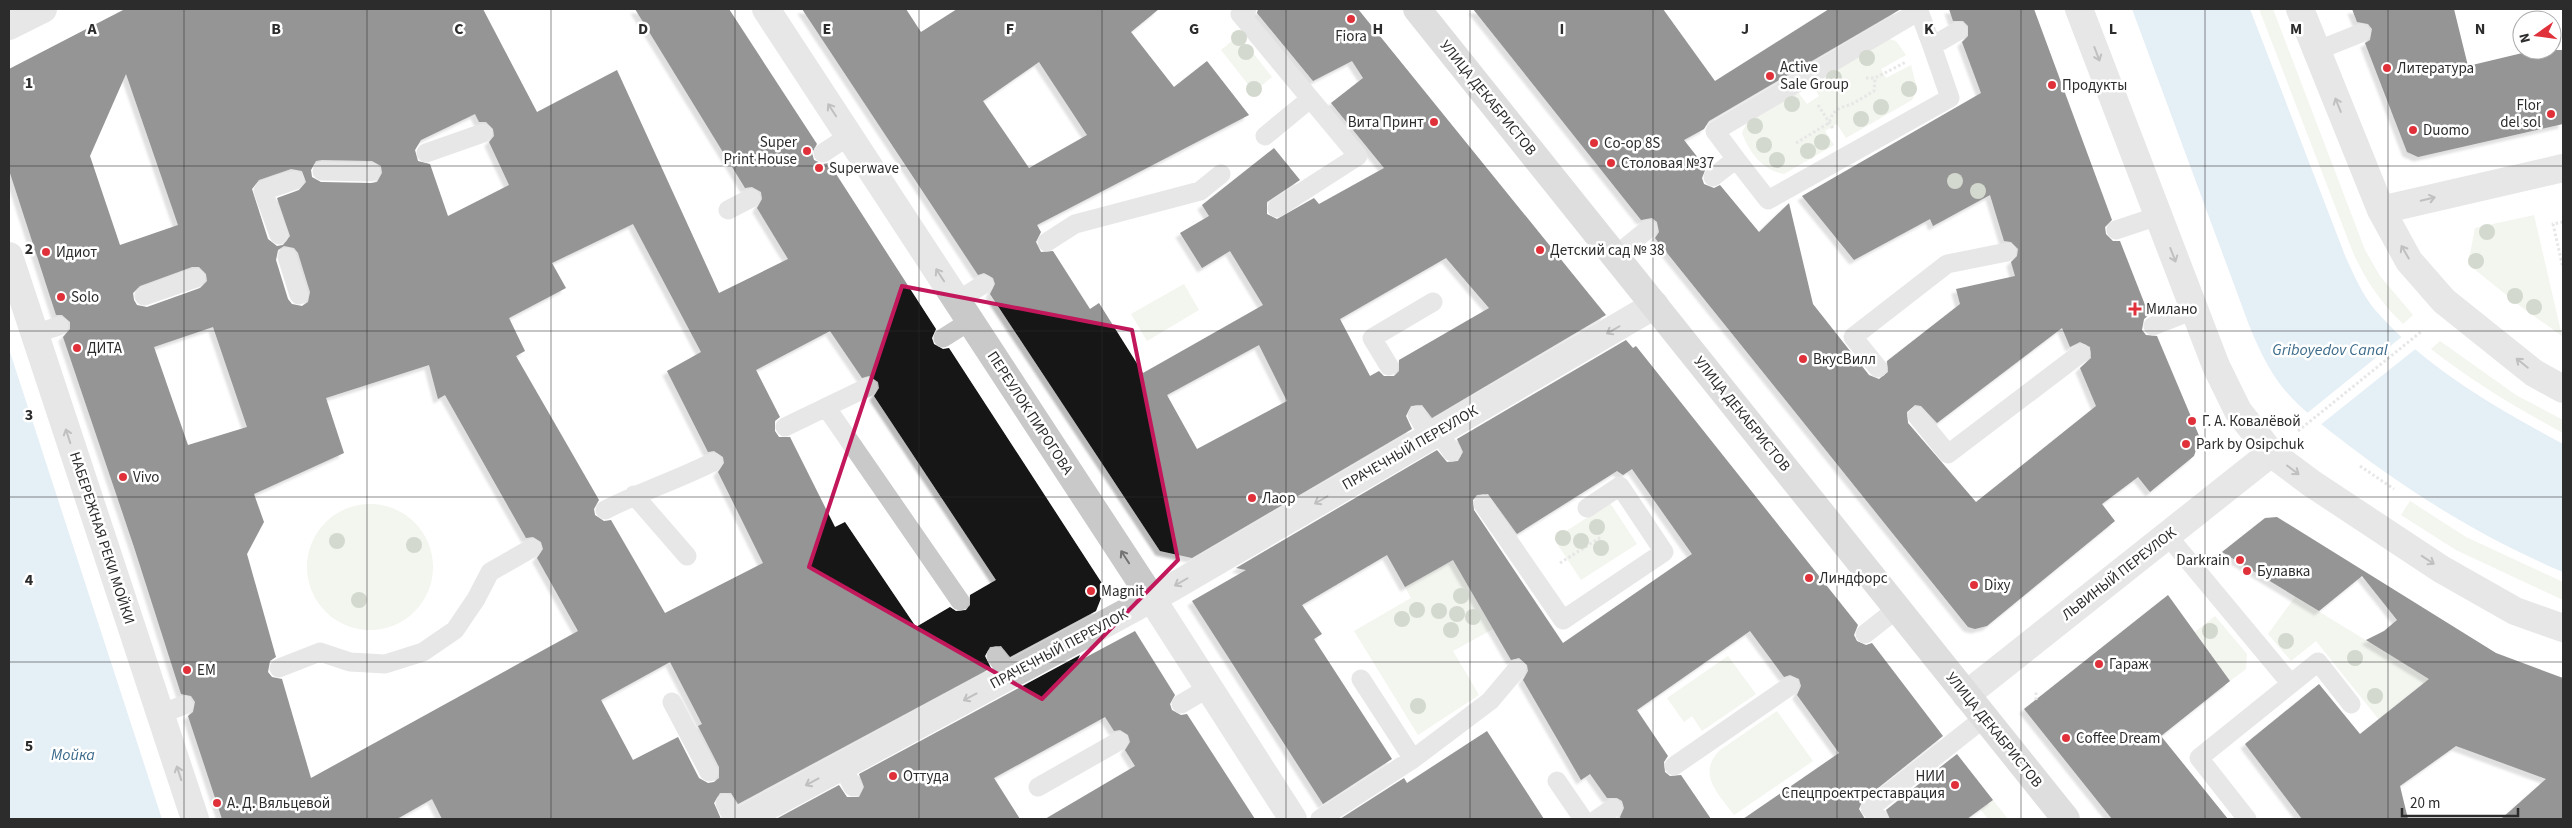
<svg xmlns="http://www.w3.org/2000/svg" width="2572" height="828" font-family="'Source Sans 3',sans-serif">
	<defs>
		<filter id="shadow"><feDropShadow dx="-4.5" dy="4.5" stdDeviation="1" flood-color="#0004"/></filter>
	</defs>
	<rect width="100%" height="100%" fill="#fff"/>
	<!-- green -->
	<path fill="#e2eada" d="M 2259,9 L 2273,9 L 2365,250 L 2380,276 L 2413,315 L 2403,324 C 2381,303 2367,282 2354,255 Z
		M 1239,35 L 1272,77 L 1254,92 L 1221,50 Z
		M 1886,38 L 1896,41 L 1906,55 L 1881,69 L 1886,78 L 1911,65 L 1917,89 L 1912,100 L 1846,138 L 1837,124 L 1825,131 L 1834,145 L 1784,174 C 1762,170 1750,153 1742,133 L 1746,124 L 1798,92 L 1807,104 L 1819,96 L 1811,83 Z
		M 2534,215 L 2562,336 L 2520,306 L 2468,264 L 2475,228 Z
		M 1184,284 L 1199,310 L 1147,341 L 1131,314 Z
		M 2440,341 L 2516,395 L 2563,420 L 2563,433 C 2517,408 2473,382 2431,349 Z
		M 2410,501 L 2466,537 L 2563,582 L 2563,600 L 2456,550 L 2401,515 Z
		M 1610,503 L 1637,544 L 1581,580 L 1554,539 Z
		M307 567a63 63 0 1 1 126 0a63 63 0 1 1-126 0Z
		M 1453,560 L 1493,629 L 1453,651 L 1479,695 L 1418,735 L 1354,631 L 1411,598 L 1405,587 Z
		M 2295,597 L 2449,691 L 2436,701 L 2422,684 L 2390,710 L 2392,736 L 2316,641 L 2291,661 L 2268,634 Z
		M 2215,616 L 2247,654 L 2246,669 L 2230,681 L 2195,632 Z
		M 1728,656 L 1756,694 L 1702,731 L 1692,716 L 1684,722 L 1667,698 Z
		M 1777,711 L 1813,761 L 1734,815 C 1719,794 1696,774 1720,750 Z
		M 1993,800 L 2008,819 L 1988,819 L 1980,809 Z"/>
	<!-- water -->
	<path fill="#c6dbea" d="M 2132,9 L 2250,9 L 2346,258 C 2355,277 2363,296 2376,311 C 2427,369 2497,408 2563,444 L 2563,572 C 2485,539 2415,496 2348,445 C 2326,428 2301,410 2283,388 C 2268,369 2258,347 2249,325 Z
		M 9,349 L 162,819 L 9,819 Z"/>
	<!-- pier -->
	<path fill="#fff" d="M 2404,335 L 2418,347 L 2319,426 L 2306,414 Z"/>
	<!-- building -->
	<path fill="#131313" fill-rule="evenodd" filter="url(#shadow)" d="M 125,9 L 483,9 L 537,112 L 617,70 L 719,293 L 788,259 L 757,208 L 762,199 L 761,192 L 752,187 L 745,188 L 635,9 L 729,9 L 817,144 L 812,153 L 814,160 L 823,164 L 829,163 L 936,329 L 932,338 L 934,344 L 943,349 L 949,348 L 1105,588 L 1096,611 L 1010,657 L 1001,646 L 990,647 L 985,656 L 991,668 L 738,804 L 731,793 L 720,793 L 714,803 L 721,819 L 442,819 L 432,799 L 397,819 L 222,819 L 188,716 L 193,712 L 195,702 L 191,696 L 181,694 L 134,547 L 63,337 L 70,329 L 70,322 L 62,315 L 56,315 L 9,170 L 9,69 ZM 126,74 L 178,225 L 120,245 L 90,156 ZM 475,114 L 479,122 L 486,122 L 493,129 L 494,136 L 489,142 L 509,185 L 448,216 L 430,164 L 418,161 L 415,150 L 421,140 ZM 322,160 L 372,161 L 381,166 L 382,173 L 377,182 L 371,183 L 321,182 L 312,177 L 311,170 L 316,161 ZM 291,169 L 302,171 L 306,182 L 299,190 L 277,198 L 290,236 L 283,245 L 277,246 L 268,239 L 252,189 L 259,180 ZM 633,224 L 701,352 L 667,371 L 708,452 L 714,451 L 723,457 L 724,463 L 718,472 L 763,563 L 665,613 L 611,520 L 604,521 L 595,515 L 594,509 L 599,500 L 516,356 L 525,351 L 509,318 L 566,288 L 552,263 ZM 284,246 L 294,248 L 298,253 L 310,292 L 308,302 L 302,306 L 292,304 L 288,299 L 276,260 L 278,250 ZM 192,267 L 199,267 L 206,274 L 207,281 L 200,288 L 147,307 L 137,305 L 134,300 L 133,293 L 140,286 ZM 213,327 L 247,427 L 188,445 L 154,347 ZM 830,331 L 862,378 L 869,376 L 878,382 L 879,388 L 874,396 L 996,580 L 970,595 L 970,605 L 966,610 L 956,611 L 950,607 L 916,627 L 845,522 L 835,527 L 790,437 L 779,437 L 775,431 L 775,421 L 780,417 L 756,370 ZM 429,365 L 438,399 L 445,395 L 526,538 L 533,537 L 541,542 L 543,549 L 537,558 L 578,631 L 311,778 L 282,679 L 272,677 L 268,672 L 270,661 L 276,657 L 247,554 L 264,522 L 254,494 L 344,453 L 326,398 ZM 670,662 L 702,724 L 698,726 L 719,767 L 719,778 L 714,782 L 708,783 L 699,778 L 678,737 L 633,760 L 601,700 Z
		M 802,9 L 906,9 L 921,32 L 957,9 L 1159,9 L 1131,32 L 1174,87 L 1207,61 L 1249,115 L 1037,225 L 1041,232 L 1036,242 L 1041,252 L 1053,251 L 1090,309 L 1099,303 L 1143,373 L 1263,305 L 1230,251 L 1202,268 L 1180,233 L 1209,216 L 1202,205 L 1274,148 L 1300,180 L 1267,202 L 1267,214 L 1277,219 L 1314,198 L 1319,204 L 1384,168 L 1331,103 L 1363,78 L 1352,61 L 1313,81 L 1257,13 L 1258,9 L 1358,9 L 1606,315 L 1432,418 L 1422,405 L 1411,406 L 1406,416 L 1412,429 L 1192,558 L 1160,551 L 990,294 L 995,284 L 993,278 L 984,273 L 978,275 ZM 1039,62 L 1087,135 L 1029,168 L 983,101 ZM 1446,258 L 1489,308 L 1399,360 L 1399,371 L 1394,376 L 1384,376 L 1379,371 L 1370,376 L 1340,319 ZM 1259,345 L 1287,401 L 1197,449 L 1167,395 Z
		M 1473,9 L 1663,9 L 1715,81 L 1829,9 L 1901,9 L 1709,121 L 1704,129 L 1684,140 L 1706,168 L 1702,178 L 1704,184 L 1714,188 L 1720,185 L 1759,232 L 1789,203 L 1813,304 L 1869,375 L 1879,379 L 1888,372 L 1887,361 L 1960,304 L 1956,289 L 2015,276 L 2011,262 L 2017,256 L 2018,249 L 2011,242 L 2004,241 L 1990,195 L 1933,226 L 1930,219 L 1854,260 L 1802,196 L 1981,93 L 1962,42 L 1968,36 L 1968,26 L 1963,21 L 1953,21 L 1949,9 L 2034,9 L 2112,220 L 2105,227 L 2106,234 L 2113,241 L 2120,241 L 2149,315 L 2144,319 L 2142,330 L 2146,335 L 2157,336 L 2200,438 L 2194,456 L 2150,492 L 2138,477 L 2102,504 L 2115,521 L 1987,626 L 1975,629 L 1968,627 L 1655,238 L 1659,232 L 1657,222 L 1652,218 L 1641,220 ZM 2062,328 L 2070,347 L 2080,342 L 2090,347 L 2091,358 L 2080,368 L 2096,406 L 1976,502 L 1908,423 L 1907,412 L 1915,405 L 1921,406 L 1937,423 Z
		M 2352,9 L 2454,9 L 2468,66 L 2535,50 L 2563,50 L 2563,124 L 2418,157 L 2407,152 L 2365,43 L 2370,40 L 2372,29 L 2368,24 L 2357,22 Z
		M 1626,340 L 1633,348 L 1636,346 L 1858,625 L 1854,635 L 1857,641 L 1866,645 L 1872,643 L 1943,736 L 1863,800 L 1859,809 L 1865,819 L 1743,819 L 1839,753 L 1797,695 L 1801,686 L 1799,679 L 1790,675 L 1784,677 L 1750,631 L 1637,710 L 1668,756 L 1664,762 L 1665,772 L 1670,776 L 1681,775 L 1711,819 L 1621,819 L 1620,817 L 1624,808 L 1622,801 L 1617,798 L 1607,798 L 1590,774 L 1581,780 L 1523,680 L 1528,671 L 1527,665 L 1519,658 L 1511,660 L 1453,560 L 1405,587 L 1387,555 L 1302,605 L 1322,634 L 1314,639 L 1392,759 L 1323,804 L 1192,601 L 1246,570 L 1236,568 L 1437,450 L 1447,462 L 1458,461 L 1463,452 L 1457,439 ZM 1632,469 L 1692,554 L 1563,643 L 1474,510 L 1473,500 L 1477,495 L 1488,494 L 1517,534 L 1617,471 L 1623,475 Z
		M 2277,517 L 2496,653 L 2563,678 L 2563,819 L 2501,819 L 2546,779 L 2456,746 L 2400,786 L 2408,819 L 2302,819 L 2245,744 L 2319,684 L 2360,734 L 2429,679 L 2366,640 L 2384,631 L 2397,620 L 2362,576 L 2319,611 L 2222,552 L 2265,518 Z
		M 2168,595 L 2230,681 L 2161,736 L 2228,819 L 2112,819 L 2024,709 Z
		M 1135,631 L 1175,695 L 1170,704 L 1172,710 L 1181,715 L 1187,714 L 1255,819 L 1045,819 L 1135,766 L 1125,750 L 1130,742 L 1128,735 L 1120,730 L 1114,731 L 1105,717 L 994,778 L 1020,819 L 776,819 L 839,785 L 847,797 L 859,797 L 864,787 L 859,774 L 1080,655 L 1077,662 Z
		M 1487,731 L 1544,819 L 1340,819 L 1404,778 L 1407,783 Z
		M 1957,754 L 1993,800 L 1967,819 L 1890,819 L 1886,810 Z"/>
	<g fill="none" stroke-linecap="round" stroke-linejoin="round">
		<!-- path -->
		<path stroke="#c9c9c9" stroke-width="3" stroke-dasharray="2.5 2.5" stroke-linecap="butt" d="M 1866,78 L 1875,78 L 1906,62
			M 1818,105 L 1834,130
			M 1796,143 L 1829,123 L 1833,113 L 1840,108 L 1852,104 L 1874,91 L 1875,78
			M 2563,222 L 2553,224 L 2563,268
			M 2298,431 L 2422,331
			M 2360,466 L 2394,489
			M 1560,563 L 1601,537
			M 2036,700 L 2036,692"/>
		<!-- service -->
		<path stroke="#c9c9c9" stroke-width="19" d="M 1247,9 L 1240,14 L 1358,156 L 1277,208
			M 2316,51 L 2361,33
			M 1265,136 L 1310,99
			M 426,153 L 483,133
			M 823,153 L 849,136
			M 1736,159 L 1768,200 L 1950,98 L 1932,46 L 1958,31
			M 322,171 L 371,172
			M 1713,177 L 1736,159 L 1715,131 L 1919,11 L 1932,46
			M 728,210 L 751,198
			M 2116,230 L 2158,216
			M 279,235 L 263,191 L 295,180
			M 1047,242 L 1075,224 L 1200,191 L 1221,174
			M 1615,256 L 1648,229
			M 287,257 L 299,295
			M 144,296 L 196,278
			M 957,301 L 984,284
			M 2153,326 L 2194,310
			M 34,334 L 59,326
			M 943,338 L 970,321
			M 1389,366 L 1372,338 L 1433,302
			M 1878,368 L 1853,337 L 1947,264 L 2007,252
			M 826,407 L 960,601
			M 1417,415 L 1430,437
			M 1917,416 L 1948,454 L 2081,353
			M 785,427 L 868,387
			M 1438,432 L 1452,452
			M 634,495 L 687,556
			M 1483,504 L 1563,620 L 1664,552 L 1620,486 L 1587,508
			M 605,510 C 640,492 677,480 713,462
			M 2167,535 L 2291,684
			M 1865,634 L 1898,608
			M 996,656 L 1010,676
			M 279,668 L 320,652 L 350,662 L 385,664 L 423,652 L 455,630 L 476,599 L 490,572 L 532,548
			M 1361,679 L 1413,759
			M 672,702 L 709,772
			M 1181,704 L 1208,688
			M 160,714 L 184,705
			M 842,766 L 853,787
			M 1674,766 L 1790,686
			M 1557,781 L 1583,819
			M 1038,787 L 1119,741
			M 725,803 L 733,819
			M 1320,819 L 1413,759 L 1490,701 L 1517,669
			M 1597,819 L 1613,808
			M 1879,819 L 1870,808 L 1984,718
			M 2247,819 L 2199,758 L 2318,662 L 2351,704"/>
		<!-- minor -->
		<path stroke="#c9c9c9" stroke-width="28" d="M 766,9 L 1143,585 L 1293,819
			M 2300,9 L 2381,210 L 2409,261 L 2444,301 L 2534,373 L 2563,389
			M 2381,210 L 2563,168
			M 9,256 L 195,819
			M 1966,695 L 2271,453
			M 744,819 L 1171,588 L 1655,305"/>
		<!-- tertiary -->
		<path stroke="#c9c9c9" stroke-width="28" d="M 2079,9 L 2216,366 L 2238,411 L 2271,453 L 2311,483 L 2441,569 L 2515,611 L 2563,628
			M 9,26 L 43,9"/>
		<!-- secondary -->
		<path stroke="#b6b6b6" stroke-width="28" d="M 1417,9 L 2066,819"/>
	</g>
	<!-- trees -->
	<g fill="#9eab93">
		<circle cx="1239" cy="38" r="8"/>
		<circle cx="1246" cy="52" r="8"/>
		<circle cx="1867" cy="58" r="8"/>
		<circle cx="1834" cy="78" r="8"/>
		<circle cx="1254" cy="89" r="8"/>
		<circle cx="1909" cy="89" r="8"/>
		<circle cx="1792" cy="104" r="8"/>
		<circle cx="1881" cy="107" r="8"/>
		<circle cx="1861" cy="119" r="8"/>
		<circle cx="1755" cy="126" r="8"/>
		<circle cx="1822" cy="142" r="8"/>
		<circle cx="1764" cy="145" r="8"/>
		<circle cx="1808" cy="151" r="8"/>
		<circle cx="1777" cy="160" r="8"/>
		<circle cx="1955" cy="181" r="8"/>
		<circle cx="1978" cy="191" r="8"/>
		<circle cx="2487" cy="232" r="8"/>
		<circle cx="2476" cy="261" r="8"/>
		<circle cx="2515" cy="296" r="8"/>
		<circle cx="2534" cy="307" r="8"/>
		<circle cx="1597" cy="527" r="8"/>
		<circle cx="1563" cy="538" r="8"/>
		<circle cx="337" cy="541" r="8"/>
		<circle cx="1581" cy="541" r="8"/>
		<circle cx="414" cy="545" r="8"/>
		<circle cx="1601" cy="548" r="8"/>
		<circle cx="1461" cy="596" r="8"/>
		<circle cx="359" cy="600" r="8"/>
		<circle cx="1417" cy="610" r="8"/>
		<circle cx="1439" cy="611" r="8"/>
		<circle cx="1457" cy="614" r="8"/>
		<circle cx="1473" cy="617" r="8"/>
		<circle cx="1402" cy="619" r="8"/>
		<circle cx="1451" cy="630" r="8"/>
		<circle cx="2210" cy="631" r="8"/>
		<circle cx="2286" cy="641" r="8"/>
		<circle cx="2355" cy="658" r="8"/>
		<circle cx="2375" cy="696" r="8"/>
		<circle cx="1418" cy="706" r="8"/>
	</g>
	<!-- one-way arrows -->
	<defs><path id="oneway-shaft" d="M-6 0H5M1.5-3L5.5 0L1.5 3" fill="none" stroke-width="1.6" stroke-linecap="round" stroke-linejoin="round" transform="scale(1.25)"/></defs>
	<g stroke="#737373">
		<use href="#oneway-shaft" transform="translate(2097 54) rotate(69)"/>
		<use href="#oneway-shaft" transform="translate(2338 105) rotate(-112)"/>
		<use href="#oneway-shaft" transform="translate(832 110) rotate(-123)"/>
		<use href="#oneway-shaft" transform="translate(2428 199) rotate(-13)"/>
		<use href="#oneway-shaft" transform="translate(2405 252) rotate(-120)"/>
		<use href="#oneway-shaft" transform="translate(2173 255) rotate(69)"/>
		<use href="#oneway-shaft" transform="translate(940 275) rotate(-123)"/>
		<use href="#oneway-shaft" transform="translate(1613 330) rotate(150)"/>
		<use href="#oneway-shaft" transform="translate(2522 363) rotate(-141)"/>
		<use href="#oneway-shaft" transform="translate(68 436) rotate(-108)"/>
		<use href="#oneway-shaft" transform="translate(2293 470) rotate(37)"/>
		<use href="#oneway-shaft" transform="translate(1321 500) rotate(150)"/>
		<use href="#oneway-shaft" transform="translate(1125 557) rotate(-123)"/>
		<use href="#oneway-shaft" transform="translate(2428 560) rotate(33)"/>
		<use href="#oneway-shaft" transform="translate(1181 582) rotate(150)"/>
		<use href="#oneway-shaft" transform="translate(970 697) rotate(152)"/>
		<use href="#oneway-shaft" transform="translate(179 773) rotate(-108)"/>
		<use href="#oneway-shaft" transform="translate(812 782) rotate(152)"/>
	</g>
	<!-- marked area -->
	<path d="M0 0H2572V828H0ZM 902,286 L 1132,330 L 1178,560 L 1042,699 L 809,567 Z" fill="#fff" fill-opacity=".55" fill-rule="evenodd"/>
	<path fill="none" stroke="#c2185b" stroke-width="4" stroke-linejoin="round" d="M 902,286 L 1132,330 L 1178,560 L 1042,699 L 809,567 Z"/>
	<!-- grid -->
	<path fill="none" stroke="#2c2c2c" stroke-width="1" stroke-opacity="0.55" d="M 184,9 L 184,819M 367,9 L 367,819M 551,9 L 551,819M 735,9 L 735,819M 919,9 L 919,819M 1102,9 L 1102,819M 1286,9 L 1286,819M 1470,9 L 1470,819M 1653,9 L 1653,819M 1837,9 L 1837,819M 2021,9 L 2021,819M 2205,9 L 2205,819M 2388,9 L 2388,819M 9,166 L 2563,166M 9,331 L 2563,331M 9,497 L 2563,497M 9,662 L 2563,662"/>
	<!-- markers -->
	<g fill="#e0313b" stroke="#fff" stroke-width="2">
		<circle cx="1351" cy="19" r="5"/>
		<circle cx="2387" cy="68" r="5"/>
		<circle cx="1770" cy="76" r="5"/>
		<circle cx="2052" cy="85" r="5"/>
		<circle cx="2551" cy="114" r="5"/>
		<circle cx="1434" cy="122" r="5"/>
		<circle cx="2413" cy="130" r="5"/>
		<circle cx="1594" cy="143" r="5"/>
		<circle cx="807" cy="151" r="5"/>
		<circle cx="1611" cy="163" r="5"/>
		<circle cx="819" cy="168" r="5"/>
		<circle cx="1540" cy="250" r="5"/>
		<circle cx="46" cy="252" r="5"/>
		<circle cx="61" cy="297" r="5"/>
		<path d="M2132.5 301.5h5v5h5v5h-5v5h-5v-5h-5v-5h5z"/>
		<circle cx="77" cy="348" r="5"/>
		<circle cx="1803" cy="359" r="5"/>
		<circle cx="2192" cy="421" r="5"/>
		<circle cx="2186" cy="444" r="5"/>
		<circle cx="123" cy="477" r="5"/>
		<circle cx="1252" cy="498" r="5"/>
		<circle cx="2240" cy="560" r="5"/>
		<circle cx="2247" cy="571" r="5"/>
		<circle cx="1809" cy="578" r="5"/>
		<circle cx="1974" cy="585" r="5"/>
		<circle cx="1091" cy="591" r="5"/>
		<circle cx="2099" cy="664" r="5"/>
		<circle cx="187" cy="670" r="5"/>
		<circle cx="2066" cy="738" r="5"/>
		<circle cx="893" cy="776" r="5"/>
		<circle cx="1955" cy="785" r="5"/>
		<circle cx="217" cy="803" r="5"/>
	</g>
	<g text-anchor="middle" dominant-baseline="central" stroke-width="5" stroke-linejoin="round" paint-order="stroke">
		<!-- poi labels -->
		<g font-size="15" fill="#2c2c2c" stroke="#fff" text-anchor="start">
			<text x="1351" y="36" text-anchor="middle">Fiora</text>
			<text x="1780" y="67">Active<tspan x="1780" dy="17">Sale Group</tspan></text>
			<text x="2397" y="68">Литература</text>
			<text x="2062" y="85">Продукты</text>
			<text x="2541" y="105" text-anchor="end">Flor<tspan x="2541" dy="17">del sol</tspan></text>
			<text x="1424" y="122" text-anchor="end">Вита Принт</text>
			<text x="2423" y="130">Duomo</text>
			<text x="797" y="142" text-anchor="end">Super<tspan x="797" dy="17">Print House</tspan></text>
			<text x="1604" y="143">Co-op 8S</text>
			<text x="1621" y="163">Столовая №37</text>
			<text x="829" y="168">Superwave</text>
			<text x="1550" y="250">Детский сад № 38</text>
			<text x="56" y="252">Идиот</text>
			<text x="71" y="297">Solo</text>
			<text x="2146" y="309">Милано</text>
			<text x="87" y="348">ДИТА</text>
			<text x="1813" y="359">ВкусВилл</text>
			<text x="2202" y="421">Г. А. Ковалёвой</text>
			<text x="2196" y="444">Park by Osipchuk</text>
			<text x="133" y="477">Vivo</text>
			<text x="1262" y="498">Лаор</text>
			<text x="2230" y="560" text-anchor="end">Darkrain</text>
			<text x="2257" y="571">Булавка</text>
			<text x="1819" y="578">Линдфорс</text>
			<text x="1984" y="585">Dixy</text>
			<text x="1101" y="591">Magnit</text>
			<text x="2109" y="664">Гараж</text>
			<text x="197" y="670">ЕМ</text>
			<text x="2076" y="738">Coffee Dream</text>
			<text x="903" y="776">Оттуда</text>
			<text x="1945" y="776" text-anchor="end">НИИ<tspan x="1945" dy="17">Спецпроектреставрация</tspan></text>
			<text x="227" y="803">А. Д. Вяльцевой</text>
		</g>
		<!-- street labels -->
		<g font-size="15" fill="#2c2c2c" stroke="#fff">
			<text transform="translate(1488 98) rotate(51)">УЛИЦА ДЕКАБРИСТОВ</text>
			<text transform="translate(1030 413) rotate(57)">ПЕРЕУЛОК ПИРОГОВА</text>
			<text transform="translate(1742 414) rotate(51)">УЛИЦА ДЕКАБРИСТОВ</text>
			<text transform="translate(1410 448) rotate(-30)">ПРАЧЕЧНЫЙ ПЕРЕУЛОК</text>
			<text transform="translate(102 538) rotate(72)">НАБЕРЕЖНАЯ РЕКИ МОЙКИ</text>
			<text transform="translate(2119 574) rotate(-38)">ЛЬВИНЫЙ ПЕРЕУЛОК</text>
			<text transform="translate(1059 649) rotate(-28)">ПРАЧЕЧНЫЙ ПЕРЕУЛОК</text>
			<text transform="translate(1994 730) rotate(51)">УЛИЦА ДЕКАБРИСТОВ</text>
		</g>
		<!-- water labels -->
		<g font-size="16" font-style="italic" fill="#3d6b8b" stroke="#fff">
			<text x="2330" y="350">Griboyedov Canal</text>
			<text x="73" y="755">Мойка</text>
		</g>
	</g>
	<g font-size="16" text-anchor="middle" font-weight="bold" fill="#2c2c2c" stroke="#fff" stroke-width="5" stroke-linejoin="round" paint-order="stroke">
		<text x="92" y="34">A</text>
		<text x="276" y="34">B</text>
		<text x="459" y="34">C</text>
		<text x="643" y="34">D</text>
		<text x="827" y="34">E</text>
		<text x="1010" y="34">F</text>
		<text x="1194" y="34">G</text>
		<text x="1378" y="34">H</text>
		<text x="1562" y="34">I</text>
		<text x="1745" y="34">J</text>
		<text x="1929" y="34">K</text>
		<text x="2113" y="34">L</text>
		<text x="2296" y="34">M</text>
		<text x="2480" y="34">N</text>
		<text x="29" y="88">1</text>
		<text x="29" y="254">2</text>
		<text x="29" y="420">3</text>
		<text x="29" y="585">4</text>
		<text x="29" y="751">5</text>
	</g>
	<!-- border -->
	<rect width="2572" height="828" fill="none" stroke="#2c2c2c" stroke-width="20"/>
	<!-- north arrow -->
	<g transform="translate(2537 35) rotate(256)"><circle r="24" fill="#ffffff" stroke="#ababab"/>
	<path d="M0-4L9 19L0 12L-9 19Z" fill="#e0313b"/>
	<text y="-8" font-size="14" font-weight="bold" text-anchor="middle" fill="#2c2c2c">N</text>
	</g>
	<!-- scale -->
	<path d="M2402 808v8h116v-8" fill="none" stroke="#2c2c2c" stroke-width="2.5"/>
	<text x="2410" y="808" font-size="15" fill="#2c2c2c" stroke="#ffffff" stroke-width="4" paint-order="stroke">20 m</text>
</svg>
